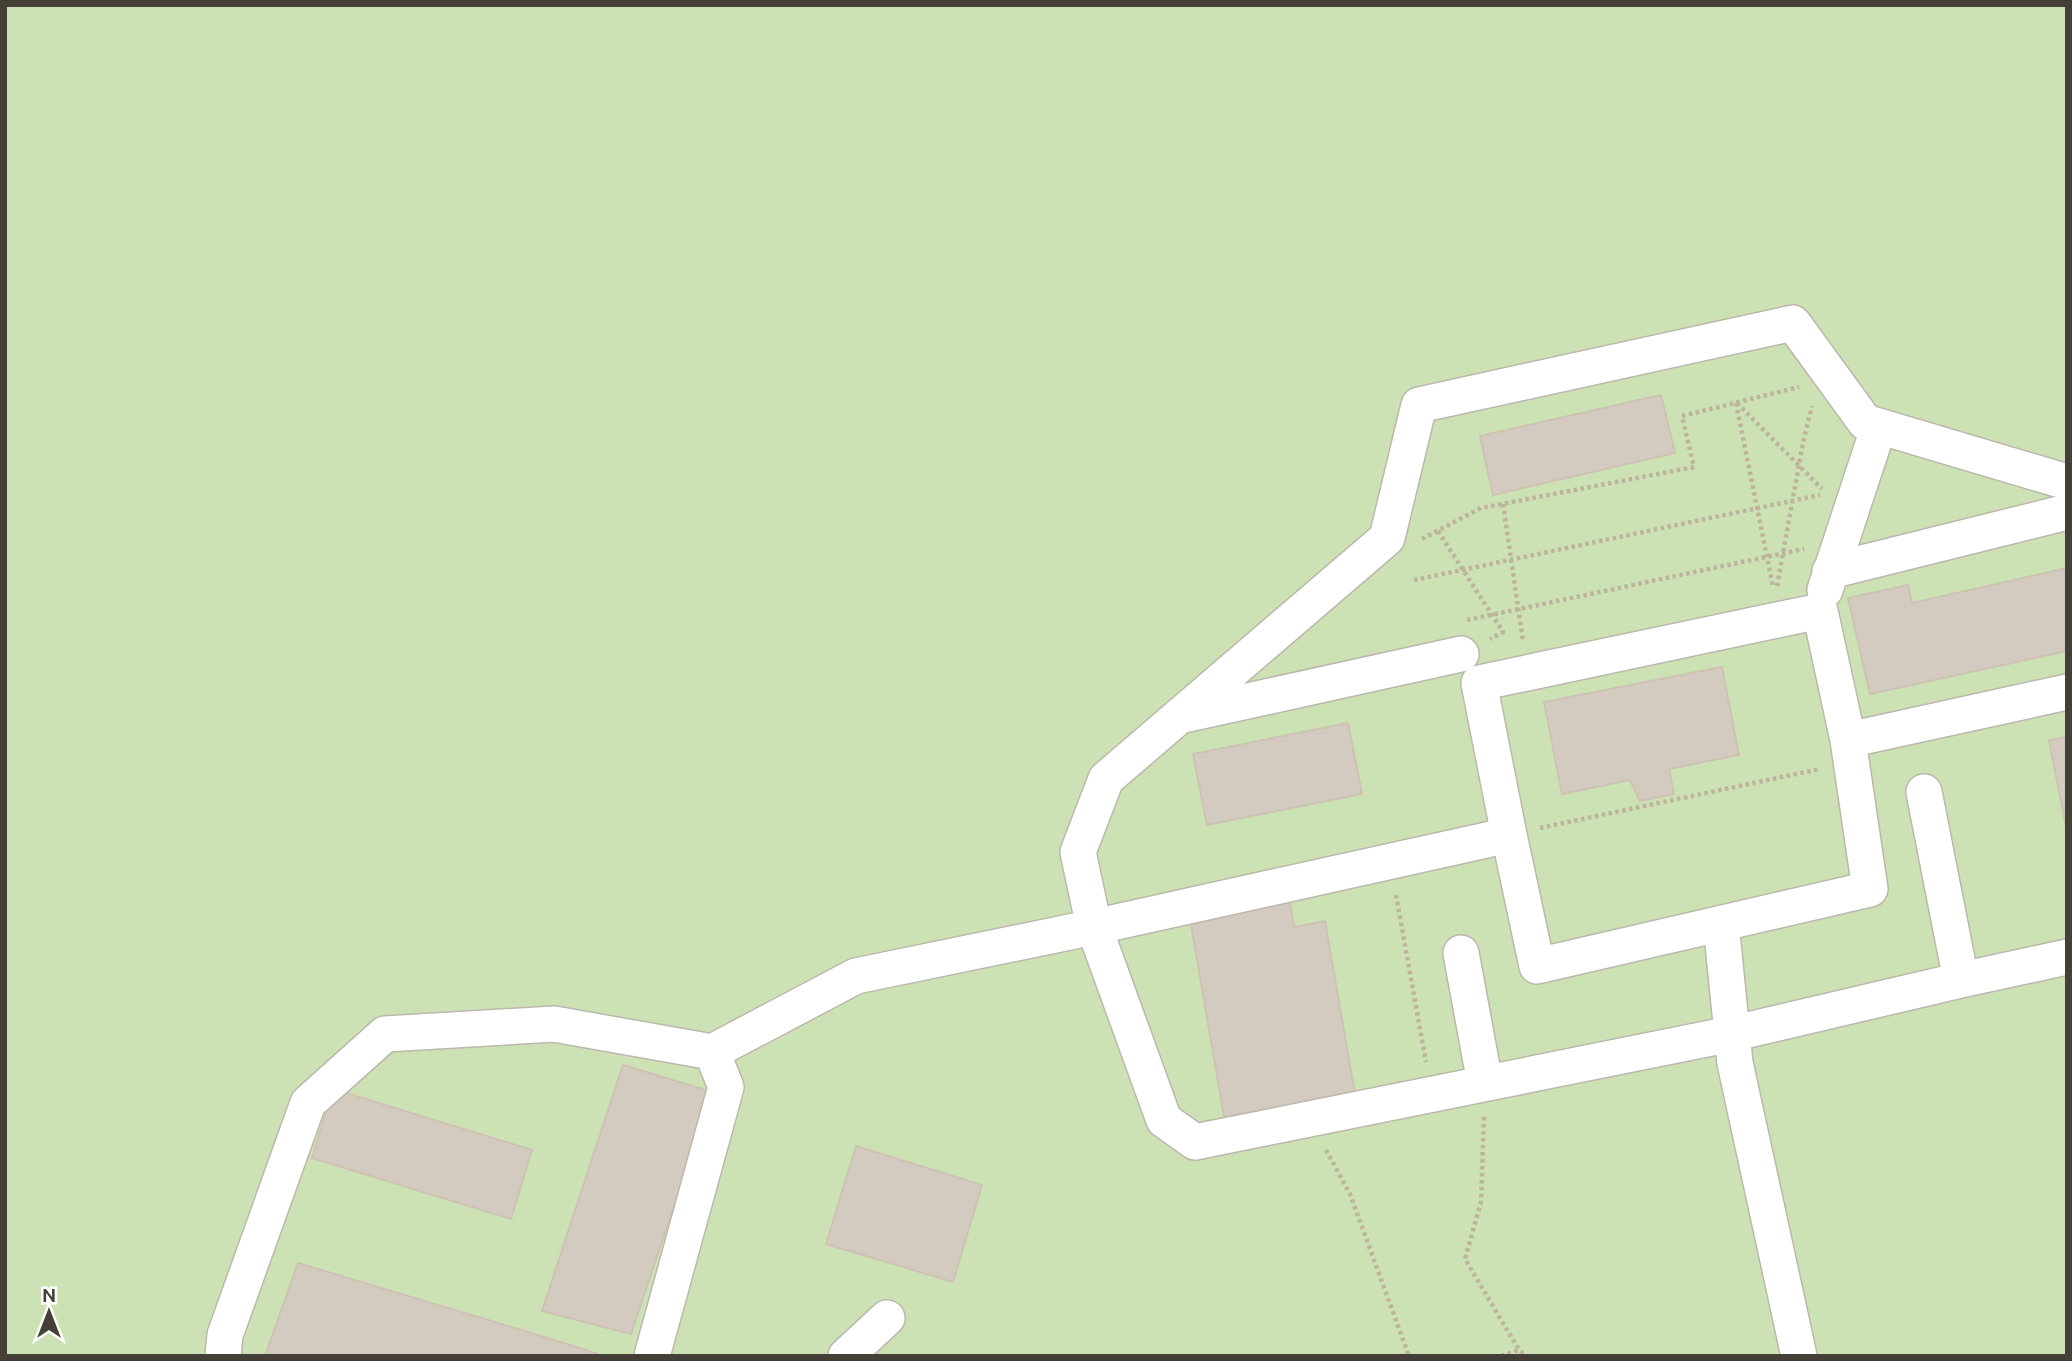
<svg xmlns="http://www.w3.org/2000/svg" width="2072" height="1361" font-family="Ubuntu,sans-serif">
	<rect width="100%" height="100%" fill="#f2efe8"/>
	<!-- green -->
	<path fill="#cce2b5" d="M 5,5 L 2067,5 L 2067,1356 L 5,1356 Z"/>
	<!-- building -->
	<path fill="#d3cbbf" stroke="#cdc3b3" stroke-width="2" d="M 1661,395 L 1675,453 L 1493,495 L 1480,436 Z
		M 2067,568 L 2067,651 L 1870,694 L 1848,598 L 1908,585 L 1912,603 Z
		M 1722,667 L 1739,755 L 1669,769 L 1674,794 L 1640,801 L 1630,780 L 1562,794 L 1544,702 Z
		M 1348,723 L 1362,794 L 1207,825 L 1193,754 Z
		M 2067,737 L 2067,832 L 2049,740 Z
		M 1290,902 L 1294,927 L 1325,921 L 1356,1100 L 1225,1122 L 1190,919 Z
		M 623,1065 L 712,1092 L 631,1334 L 542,1311 Z
		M 333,1089 L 532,1150 L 511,1219 L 312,1158 Z
		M 856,1146 L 982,1185 L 953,1282 L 826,1244 Z
		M 298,1263 L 525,1331 L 598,1354 L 598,1356 L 265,1356 Z"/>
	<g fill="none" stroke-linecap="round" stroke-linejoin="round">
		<!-- minor casing -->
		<g stroke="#bdb7ac" stroke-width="38">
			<path id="minor" d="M 1830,571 L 2067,512
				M 1825,590 L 1879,426
				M 1184,715 L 1461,654
				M 1924,792 L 1961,980 L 1731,1034 L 1195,1142 L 1164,1120 L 1094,927 L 1509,835 L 1537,966 L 1870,889 L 1848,740 L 2067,692
				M 1509,835 L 1479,683 L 1820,611 L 1848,740
				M 1721,924 L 1735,1063 L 1799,1356
				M 1461,953 L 1485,1083
				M 1961,980 L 2067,957
				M 223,1356 L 225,1335 L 308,1103 L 385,1034 L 554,1024 L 712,1052
				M 652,1356 L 726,1087 L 712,1052 L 856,976 L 1094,927 L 1078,852 L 1106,779 L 1387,538 L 1419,405 L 1793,323 L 1865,422 L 2067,482
				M 846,1356 L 887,1318"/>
		</g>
		<!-- path -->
		<path stroke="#bdb39e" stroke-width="4.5" stroke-dasharray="3.5 3.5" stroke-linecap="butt" d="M 1736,403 L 1773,587
			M 1737,403 L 1822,489
			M 1503,504 L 1523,641
			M 1438,531 L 1503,632 L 1490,639
			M 1422,539 L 1481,508 L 1694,467 L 1682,416 L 1799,387
			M 1414,580 L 1820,495
			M 1777,586 L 1803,443 L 1812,406
			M 1467,620 L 1804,549
			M 1540,828 L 1820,769
			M 1396,895 L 1426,1062
			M 1484,1117 L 1481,1202 L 1465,1259 L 1519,1350
			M 1326,1150 L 1350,1194 L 1409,1356
			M 1501,1356 L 1519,1350 L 1526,1356"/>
		<!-- minor -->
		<use href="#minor" stroke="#fff" stroke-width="35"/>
	</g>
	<!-- border -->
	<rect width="2072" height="1361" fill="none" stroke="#454037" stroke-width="14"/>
	<!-- north arrow -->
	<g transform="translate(49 1312)" stroke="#ffffff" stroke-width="5" paint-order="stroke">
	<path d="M0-5L12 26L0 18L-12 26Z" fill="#454037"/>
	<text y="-10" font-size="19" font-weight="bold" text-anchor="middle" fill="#454037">N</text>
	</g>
</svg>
